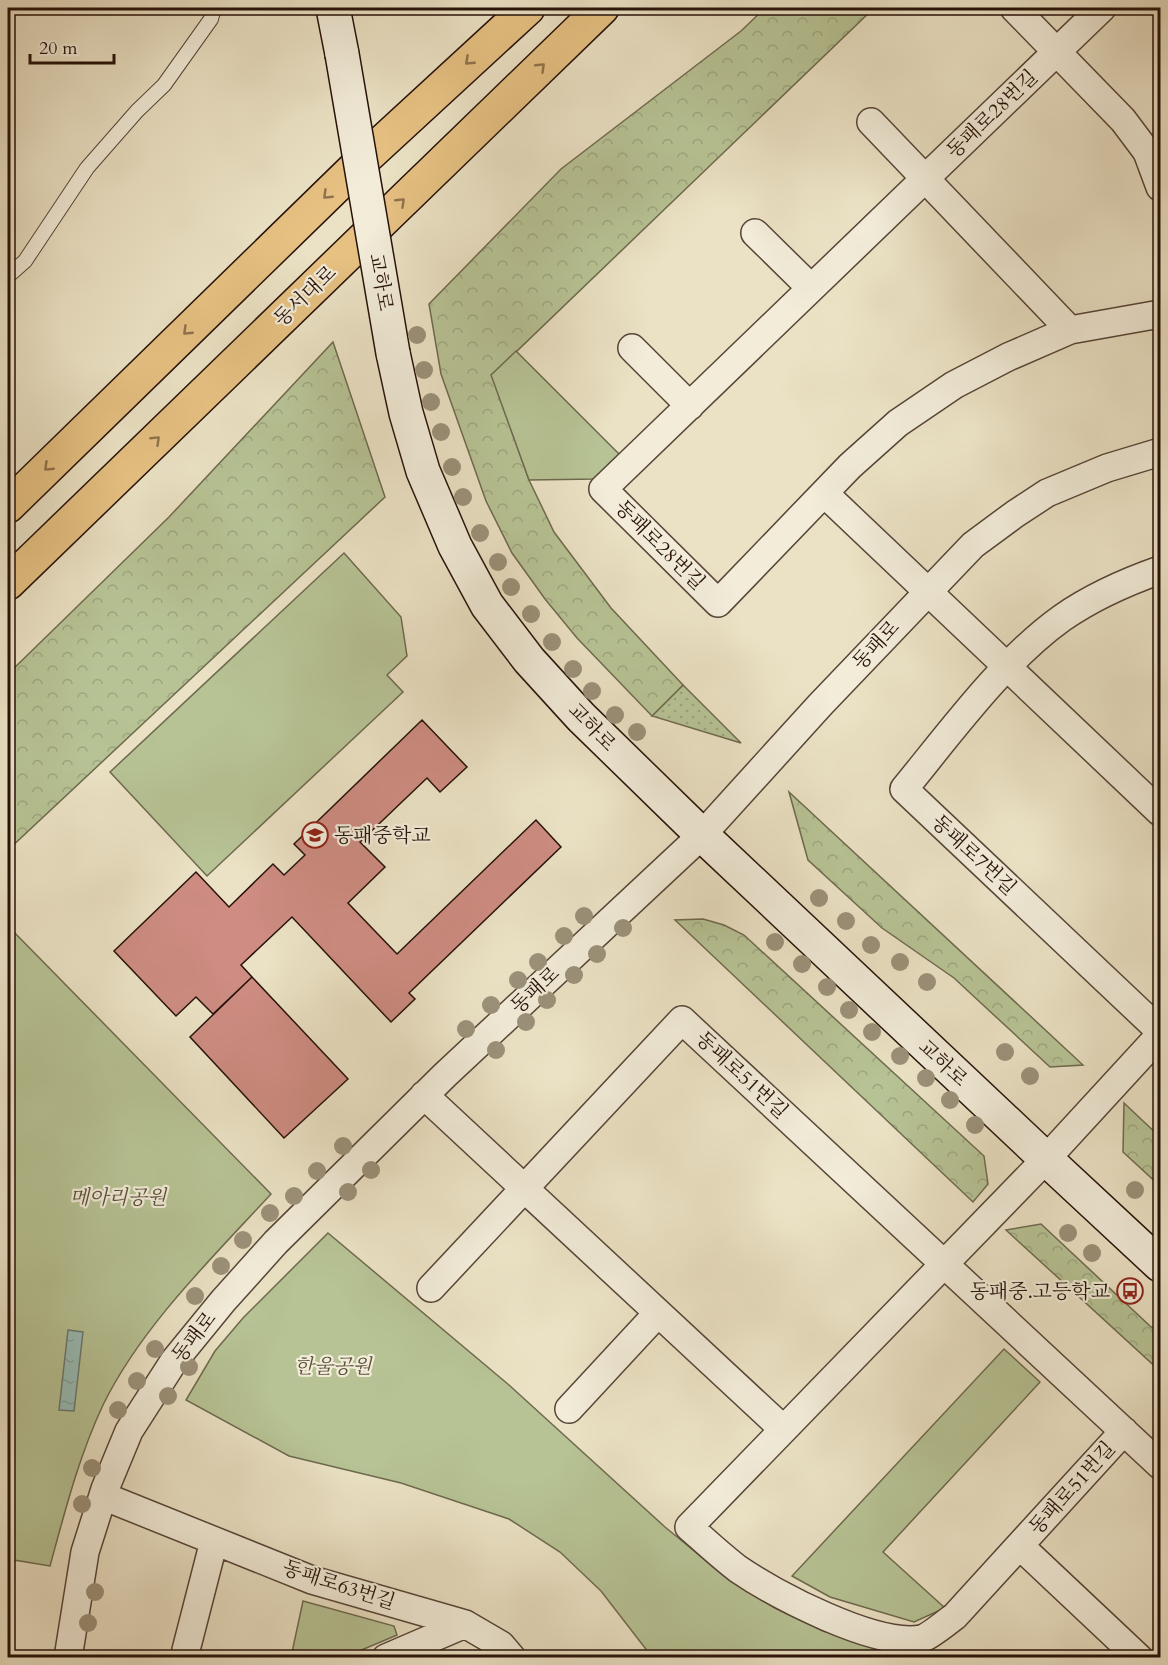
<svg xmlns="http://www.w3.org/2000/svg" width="1168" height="1665" font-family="Cardo,'Noto Serif KR',serif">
	<defs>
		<pattern id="grass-dots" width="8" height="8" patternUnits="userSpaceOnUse" patternTransform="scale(1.5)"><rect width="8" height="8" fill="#b7c395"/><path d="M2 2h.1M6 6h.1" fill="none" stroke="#9da67f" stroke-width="1.8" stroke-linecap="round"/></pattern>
		<pattern id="forest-crowns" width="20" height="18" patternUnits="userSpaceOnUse" patternTransform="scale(1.5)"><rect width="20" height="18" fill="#b7c395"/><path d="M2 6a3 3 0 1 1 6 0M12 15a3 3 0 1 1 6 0" fill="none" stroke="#9da67f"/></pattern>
		<pattern id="water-ripples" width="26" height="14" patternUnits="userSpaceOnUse" patternTransform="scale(1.5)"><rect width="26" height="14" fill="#98bdb7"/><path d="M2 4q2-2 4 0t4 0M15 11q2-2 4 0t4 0" fill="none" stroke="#83a19c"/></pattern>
	</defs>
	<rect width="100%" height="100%" fill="#ebe2c5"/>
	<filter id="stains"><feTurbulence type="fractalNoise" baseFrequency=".00333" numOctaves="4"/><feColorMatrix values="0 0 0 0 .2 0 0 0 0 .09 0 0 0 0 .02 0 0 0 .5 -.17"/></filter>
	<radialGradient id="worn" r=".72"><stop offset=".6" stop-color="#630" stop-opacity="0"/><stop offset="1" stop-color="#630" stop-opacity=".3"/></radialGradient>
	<!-- grass -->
	<path fill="url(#grass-dots)" stroke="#6e6a4f" stroke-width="1.5" d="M 683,685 L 741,743 L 652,716 Z"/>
	<!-- forest -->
	<path fill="url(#forest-crowns)" stroke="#6e6a4f" stroke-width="1.5" d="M 765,8 L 874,8 L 492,375 L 529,480 L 554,532 L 611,608 L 683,685 L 652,716 L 577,638 L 545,599 L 512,553 L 486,501 L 441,374 L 429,304 L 561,169 L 741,31 Z
		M 333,342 L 385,497 L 8,850 L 8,674 L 169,517 Z
		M 789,792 L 1083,1065 L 1050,1067 L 954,978 L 882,928 L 808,860 Z
		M 703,919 L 724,925 L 744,935 L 984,1156 L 988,1184 L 973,1202 L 675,920 Z
		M 1124,1103 L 1160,1137 L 1160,1186 L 1123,1152 Z
		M 1041,1224 L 1150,1326 L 1160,1333 L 1160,1371 L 1006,1230 Z"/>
	<!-- park -->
	<path fill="#b7c395" stroke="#6e6a4f" stroke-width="1.5" d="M 516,351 L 621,456 L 597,479 L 529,480 L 491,375 Z
		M 344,553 L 401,617 L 407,656 L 387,675 L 403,692 L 207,876 L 110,772 Z
		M 8,926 L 271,1194 C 212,1258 141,1327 103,1405 C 79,1456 65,1511 50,1566 L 8,1559 Z
		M 328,1233 L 509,1385 L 665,1527 L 732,1582 L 775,1608 L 823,1631 L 916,1657 L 652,1657 L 601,1591 L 560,1552 L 509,1519 L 401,1483 L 289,1456 L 186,1400 L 215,1351 L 243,1318 Z
		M 1004,1349 L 1040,1382 L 883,1552 L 945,1608 L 914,1622 L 830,1597 L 792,1576 Z
		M 303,1601 L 394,1626 L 397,1635 L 345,1657 L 291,1657 Z"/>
	<!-- water -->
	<path fill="url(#water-ripples)" stroke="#6a7871" stroke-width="1.5" d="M 68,1330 L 83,1332 L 74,1411 L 59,1410 Z"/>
	<!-- building -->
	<path fill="#ce8c82" stroke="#261109" stroke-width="1.5" d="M 422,720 L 467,767 L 440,792 L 427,778 L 360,842 L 385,867 L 348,903 L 397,954 L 536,820 L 561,847 L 409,993 L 415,999 L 391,1022 L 292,917 L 241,965 L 252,977 L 213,1014 L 196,997 L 176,1016 L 114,951 L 196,872 L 229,907 L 273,864 L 284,875 L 305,855 L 294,844 Z
		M 252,977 L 348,1079 L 284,1138 L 190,1037 Z"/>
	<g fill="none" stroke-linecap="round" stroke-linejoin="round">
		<!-- lane casing -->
		<g stroke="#574538" stroke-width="16">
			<path id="lane" d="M 8,276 L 25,261 L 87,168 L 137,111 L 164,85 L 211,19 L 214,8"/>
		</g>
		<!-- street casing -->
		<g stroke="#574538" stroke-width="30">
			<path id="street" d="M 1014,8 L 1123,120 L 1147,152 L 1160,187
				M 1102,8 L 603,489 L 718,603 L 850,466 L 898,423 L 954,385 L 1008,357 L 1070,330 L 1160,314
				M 871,122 L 1070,330
				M 755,233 L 811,288
				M 632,348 L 690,406
				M 824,493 L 1160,812
				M 1160,570 C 1126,582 1092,597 1062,618 C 1003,660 950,733 904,789 L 1160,1031
				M 424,1095 L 783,1429
				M 431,1288 L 682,1020 L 1160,1465
				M 569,1409 L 658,1313
				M 1124,1431 L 955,1616 C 947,1622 929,1637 921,1639 C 875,1647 776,1595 738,1569 C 721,1556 705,1541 689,1527 L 1046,1159 L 1160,1035
				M 103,1496 L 312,1580 L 465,1624 L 501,1645 L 512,1658
				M 1020,1546 L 1139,1658
				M 68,1658 L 85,1552 L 105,1489 L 129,1431 L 174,1361 L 223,1301 L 276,1242 L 445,1075 L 702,835 L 820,705 L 973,545 L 1015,514 L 1047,493 L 1107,468 L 1160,452
				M 185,1658 L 186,1650 L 214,1541
				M 386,1658 L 465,1624"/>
		</g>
		<!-- secondary casing -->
		<g stroke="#261109" stroke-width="36">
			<path id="secondary" d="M 333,8 L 342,54
				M 393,353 L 406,413 L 423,471 L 455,546 L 487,605 L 529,660 L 581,717 L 702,835 L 1046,1159 L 1160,1265"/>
		</g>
		<!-- highway casing -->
		<g stroke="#261109" stroke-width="36">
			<path id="highway" d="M 8,506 L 364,159 L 528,8
				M 8,583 L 602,8"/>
		</g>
		<!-- lane -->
		<use href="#lane" stroke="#f2ecd9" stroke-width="14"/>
		<!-- street -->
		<use href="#street" stroke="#f2ecd9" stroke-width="27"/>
		<!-- secondary -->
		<use href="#secondary" stroke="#f2ecd9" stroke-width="33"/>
		<!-- highway -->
		<use href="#highway" stroke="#e6c182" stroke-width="33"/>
		<!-- secondary-bridge casing -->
		<g stroke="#261109" stroke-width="36" stroke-linecap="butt">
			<path id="secondary-bridge" d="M 342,54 L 393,353"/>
		</g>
		<!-- secondary-bridge -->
		<use href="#secondary-bridge" stroke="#f2ecd9" stroke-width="33"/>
	</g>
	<!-- trees -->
	<g fill="#9b9179">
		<circle cx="417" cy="335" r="9"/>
		<circle cx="424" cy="370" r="9"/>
		<circle cx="431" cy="402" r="9"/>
		<circle cx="441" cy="432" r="9"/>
		<circle cx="452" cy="467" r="9"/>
		<circle cx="463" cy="497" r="9"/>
		<circle cx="480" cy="533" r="9"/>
		<circle cx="498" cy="562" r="9"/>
		<circle cx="511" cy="587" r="9"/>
		<circle cx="531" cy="614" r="9"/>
		<circle cx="552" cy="642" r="9"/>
		<circle cx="573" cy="669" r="9"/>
		<circle cx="592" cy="691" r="9"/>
		<circle cx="615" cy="715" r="9"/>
		<circle cx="637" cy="732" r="9"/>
		<circle cx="819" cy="898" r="9"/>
		<circle cx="584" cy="916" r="9"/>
		<circle cx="846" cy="921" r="9"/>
		<circle cx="623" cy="928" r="9"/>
		<circle cx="564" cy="936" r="9"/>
		<circle cx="775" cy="942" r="9"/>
		<circle cx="871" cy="945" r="9"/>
		<circle cx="597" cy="954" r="9"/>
		<circle cx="538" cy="962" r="9"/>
		<circle cx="900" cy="962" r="9"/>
		<circle cx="802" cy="964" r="9"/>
		<circle cx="574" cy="975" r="9"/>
		<circle cx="518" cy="980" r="9"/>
		<circle cx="927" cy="982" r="9"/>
		<circle cx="827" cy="987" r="9"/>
		<circle cx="547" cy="1000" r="9"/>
		<circle cx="491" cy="1005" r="9"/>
		<circle cx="849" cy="1010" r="9"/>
		<circle cx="526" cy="1022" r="9"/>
		<circle cx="466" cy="1029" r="9"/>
		<circle cx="872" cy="1032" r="9"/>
		<circle cx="496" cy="1050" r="9"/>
		<circle cx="1005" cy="1052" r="9"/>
		<circle cx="900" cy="1056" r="9"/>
		<circle cx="1030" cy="1076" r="9"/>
		<circle cx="926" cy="1078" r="9"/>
		<circle cx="950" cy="1100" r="9"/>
		<circle cx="975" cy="1125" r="9"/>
		<circle cx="343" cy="1146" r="9"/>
		<circle cx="371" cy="1170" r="9"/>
		<circle cx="317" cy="1171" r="9"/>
		<circle cx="1135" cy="1190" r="9"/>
		<circle cx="348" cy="1192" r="9"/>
		<circle cx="294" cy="1196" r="9"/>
		<circle cx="270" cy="1213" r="9"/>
		<circle cx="1068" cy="1233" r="9"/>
		<circle cx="243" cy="1240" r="9"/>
		<circle cx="1092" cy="1253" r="9"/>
		<circle cx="221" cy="1266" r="9"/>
		<circle cx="195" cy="1296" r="9"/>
		<circle cx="155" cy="1349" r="9"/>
		<circle cx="189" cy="1367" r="9"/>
		<circle cx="137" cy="1381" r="9"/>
		<circle cx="168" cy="1396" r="9"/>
		<circle cx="118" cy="1410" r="9"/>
		<circle cx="92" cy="1468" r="9"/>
		<circle cx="82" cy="1504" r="9"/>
		<circle cx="95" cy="1592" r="9"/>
		<circle cx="88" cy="1623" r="9"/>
	</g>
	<!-- one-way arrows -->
	<defs><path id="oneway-chevron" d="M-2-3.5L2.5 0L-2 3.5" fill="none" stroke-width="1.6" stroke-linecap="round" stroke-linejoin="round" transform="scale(1.5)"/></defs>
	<g stroke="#90724c">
		<use href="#oneway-chevron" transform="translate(469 61) rotate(137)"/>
		<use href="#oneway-chevron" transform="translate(541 67) rotate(-44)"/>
		<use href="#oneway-chevron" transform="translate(327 195) rotate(136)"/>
		<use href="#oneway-chevron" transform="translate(401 202) rotate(-44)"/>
		<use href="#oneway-chevron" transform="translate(187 331) rotate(136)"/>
		<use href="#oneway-chevron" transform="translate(156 440) rotate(-44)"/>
		<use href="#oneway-chevron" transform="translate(48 467) rotate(136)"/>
	</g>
	<!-- icons -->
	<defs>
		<g id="school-ring" transform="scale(1.35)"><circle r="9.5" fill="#f2ecd9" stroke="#8f2418" stroke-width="1.5"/><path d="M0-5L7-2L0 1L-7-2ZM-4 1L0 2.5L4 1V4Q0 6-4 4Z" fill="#8f2418"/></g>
		<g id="bus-ring" transform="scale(1.35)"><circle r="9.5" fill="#f2ecd9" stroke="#8f2418" stroke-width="1.5"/><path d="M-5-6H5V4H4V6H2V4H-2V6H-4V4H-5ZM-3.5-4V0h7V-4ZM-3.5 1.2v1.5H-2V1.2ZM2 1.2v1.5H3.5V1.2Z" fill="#8f2418"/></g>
	</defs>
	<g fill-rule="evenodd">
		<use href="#school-ring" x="315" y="835"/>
		<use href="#bus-ring" x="1130" y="1291"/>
	</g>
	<g text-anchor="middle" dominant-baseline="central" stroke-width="4.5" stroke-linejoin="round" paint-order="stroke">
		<!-- street labels -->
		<g font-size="20" fill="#261109" stroke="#f2ecd9">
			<text transform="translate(992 114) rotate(-44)">동패로28번길</text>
			<text transform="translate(381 282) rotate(80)">교하로</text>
			<text transform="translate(305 296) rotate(-44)">동서대로</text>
			<text transform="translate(660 545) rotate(45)">동패로28번길</text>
			<text transform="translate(876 645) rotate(-47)">동패로</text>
			<text transform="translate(592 727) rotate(46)">교하로</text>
			<text transform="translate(974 855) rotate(43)">동패로7번길</text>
			<text transform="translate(535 990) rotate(-43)">동패로</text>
			<text transform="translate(943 1063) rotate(43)">교하로</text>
			<text transform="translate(742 1075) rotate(43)">동패로51번길</text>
			<text transform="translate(194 1337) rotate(-52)">동패로</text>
			<text transform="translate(1072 1488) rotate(-48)">동패로51번길</text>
			<text transform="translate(339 1585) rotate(18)">동패로63번길</text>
		</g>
		<!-- poi labels -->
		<g font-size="20" fill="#261109" stroke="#f2ecd9" text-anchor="start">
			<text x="334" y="835">동패중학교</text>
			<text x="1110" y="1291" text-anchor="end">동패중.고등학교</text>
		</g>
		<!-- park labels -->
		<g font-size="20" font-style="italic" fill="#594f3a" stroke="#f2ecd9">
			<text x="118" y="1197">메아리공원</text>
			<text x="333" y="1366">한울공원</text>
		</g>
	</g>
	<!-- margin -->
	<rect width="1168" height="1665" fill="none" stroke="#ebe2c5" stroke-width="30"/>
	<rect x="9" y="9" width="1150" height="1647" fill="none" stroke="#261109" stroke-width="3"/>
	<rect x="15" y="15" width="1138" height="1635" fill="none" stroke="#261109" stroke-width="1.5"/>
	<!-- scale -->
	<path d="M30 54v9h84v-9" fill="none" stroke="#261109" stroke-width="3"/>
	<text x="39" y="54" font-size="18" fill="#261109" stroke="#f2ecd9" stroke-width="4.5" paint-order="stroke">20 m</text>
	<rect width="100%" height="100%" filter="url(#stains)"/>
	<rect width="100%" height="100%" fill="url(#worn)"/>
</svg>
